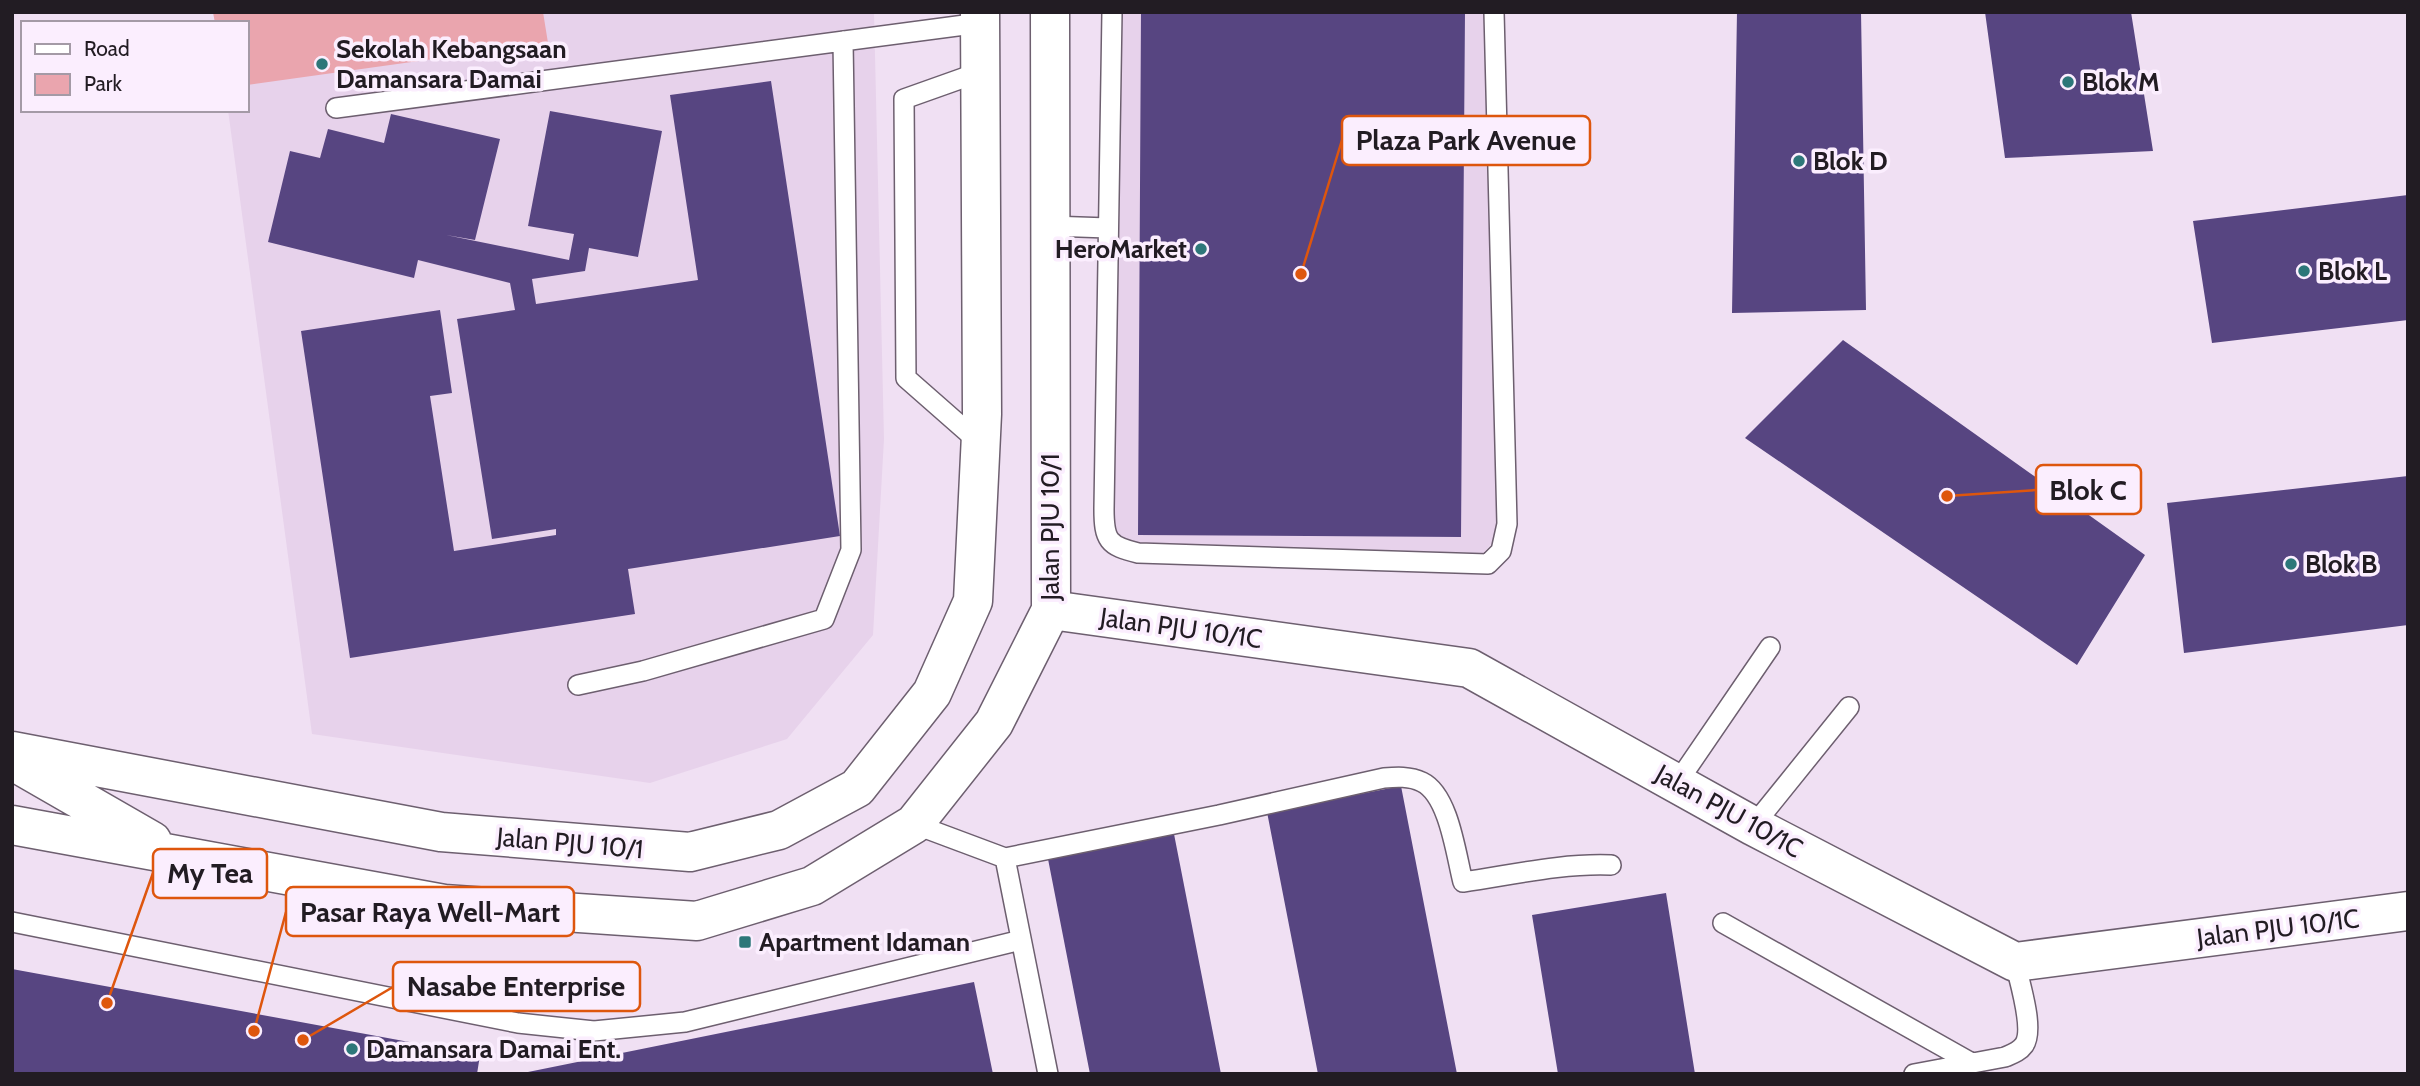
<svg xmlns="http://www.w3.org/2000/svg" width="2420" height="1086" font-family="Cabin,sans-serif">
	<rect width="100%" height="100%" fill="#f0e0f3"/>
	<!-- built -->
	<path fill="#e7d2eb" d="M 213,12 L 874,12 L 884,439 L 873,635 L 787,739 L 650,783 L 312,734 L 228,110 L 247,110 L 247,23 L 215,23 Z
		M 1122,12 L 1486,12 L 1498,524 L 1492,543 L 1483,553 L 1135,544 L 1121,539 L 1112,530 Z"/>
	<!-- green -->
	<path fill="#eaa5ae" d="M 213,12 L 543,12 L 548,43 L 247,85 L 247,23 L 215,23 Z"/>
	<!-- building -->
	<path fill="#574581" d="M 1141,12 L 1465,12 L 1461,537 L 1138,535 Z
		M 1737,12 L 1861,12 L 1866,310 L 1732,313 Z
		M 1985,12 L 2131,12 L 2153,151 L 2005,158 Z
		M 771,81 L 840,536 L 628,569 L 635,614 L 350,658 L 301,331 L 440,310 L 452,393 L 430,396 L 454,551 L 556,535 L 556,529 L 492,539 L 457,319 L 515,310 L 510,283 L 418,260 L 414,278 L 268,242 L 290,151 L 320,158 L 328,129 L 384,143 L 391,114 L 500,139 L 475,240 L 446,235 L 569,260 L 574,234 L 528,226 L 550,111 L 662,131 L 638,257 L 589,248 L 585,271 L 532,279 L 536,304 L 698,280 L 670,95 Z
		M 2408,195 L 2408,320 L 2212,343 L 2193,221 Z
		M 1843,340 L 2145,555 L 2077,665 L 1745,438 Z
		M 2408,476 L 2408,625 L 2184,653 L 2167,503 Z
		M 1401,786 L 1457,1074 L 1318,1074 L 1267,812 Z
		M 1174,834 L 1221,1074 L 1090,1074 L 1048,859 Z
		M 1666,893 L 1695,1074 L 1558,1074 L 1532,915 Z
		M 12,969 L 480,1055 L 477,1074 L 12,1074 Z
		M 974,982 L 993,1074 L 523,1074 L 523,1073 Z"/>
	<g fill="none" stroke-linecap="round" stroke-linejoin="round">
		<!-- service casing -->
		<g stroke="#6d5f6f" stroke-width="22">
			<path id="service" d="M 1112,12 L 1104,509 C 1104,540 1108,546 1138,553 L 1488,564 L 1501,551 L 1507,524 L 1494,12
				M 980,72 L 904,99 L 906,378 L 980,443
				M 336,108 L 980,23
				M 1050,226 L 1108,228
				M 578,685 L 643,671 L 824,619 L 851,550 L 843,41
				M 1677,783 L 1770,647
				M 914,824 L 1005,858 L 1219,815 L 1384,778 C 1396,777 1410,776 1422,782 C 1449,795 1456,855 1463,882 C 1512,875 1562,863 1611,865
				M 1753,826 L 1849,707
				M 1005,858 L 1048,1074
				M 12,922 L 518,1023 L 594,1031 L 685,1022 L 1021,940
				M 1723,923 L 1970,1062
				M 1914,1074 L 2005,1057 C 2012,1054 2019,1052 2024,1045 C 2035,1029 2019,981 2015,962"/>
		</g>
		<!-- minor casing -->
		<g stroke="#6d5f6f" stroke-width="41">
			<path id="minor" d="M 1051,610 L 1469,668 L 1753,826 L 2015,962 L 2408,911"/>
		</g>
		<!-- tertiary casing -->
		<g stroke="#6d5f6f" stroke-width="41">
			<path id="tertiary" d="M 12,751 L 441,832 L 690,852 L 779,830 L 857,788 L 932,693 L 973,601 L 982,414 L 980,12
				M 13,761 L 152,841
				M 12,825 L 444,904 L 697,921 L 812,886 L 914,824 L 994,723 L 1051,610 L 1050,12"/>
		</g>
		<!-- service -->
		<use href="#service" stroke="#fff" stroke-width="19"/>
		<!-- minor -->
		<use href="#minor" stroke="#fff" stroke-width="38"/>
		<!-- tertiary -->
		<use href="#tertiary" stroke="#fff" stroke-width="38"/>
	</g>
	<!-- markers -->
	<g fill="#2d7779" stroke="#fbeefe" stroke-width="2.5">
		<circle cx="322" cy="64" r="7"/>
		<circle cx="2068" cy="82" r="7"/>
		<circle cx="1799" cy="161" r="7"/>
		<circle cx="1201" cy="249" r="7"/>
		<circle cx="2304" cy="271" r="7"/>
		<circle cx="2291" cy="564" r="7"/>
		<rect x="738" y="935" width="14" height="14" rx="3.5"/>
		<circle cx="352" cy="1049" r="7"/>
	</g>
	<g text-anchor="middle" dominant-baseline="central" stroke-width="7" stroke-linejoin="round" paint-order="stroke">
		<!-- poi labels -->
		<g font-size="26" font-weight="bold" fill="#221c23" stroke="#fbeefe" text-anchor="start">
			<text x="336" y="49">Sekolah Kebangsaan<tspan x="336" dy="30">Damansara Damai</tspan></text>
			<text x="2082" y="82">Blok M</text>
			<text x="1813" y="161">Blok D</text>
			<text x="1187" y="249" text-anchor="end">HeroMarket</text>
			<text x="2318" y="271">Blok L</text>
			<text x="2305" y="564">Blok B</text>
			<text x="759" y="942">Apartment Idaman</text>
			<text x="366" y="1049">Damansara Damai Ent.</text>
		</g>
		<!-- street labels -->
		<g font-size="26" fill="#221c23" stroke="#fbeefe">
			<text transform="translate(1050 527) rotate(-90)">Jalan PJU 10/1</text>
			<text transform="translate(1181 628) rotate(8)">Jalan PJU 10/1C</text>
			<text transform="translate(1729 811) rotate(29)">Jalan PJU 10/1C</text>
			<text transform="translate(570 843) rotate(5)">Jalan PJU 10/1</text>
			<text transform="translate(2278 928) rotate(-7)">Jalan PJU 10/1C</text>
		</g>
	</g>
	<!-- callouts -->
	<path fill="none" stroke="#de560d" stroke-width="2.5" d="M1301 274L1342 140M1947 496L2036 490M107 1003L153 873M254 1031L286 912M303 1040L393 987"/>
	<g fill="#de560d" stroke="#fbeefe" stroke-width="2.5">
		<circle cx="1301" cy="274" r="7"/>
		<circle cx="1947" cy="496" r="7"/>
		<circle cx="107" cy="1003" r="7"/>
		<circle cx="254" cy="1031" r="7"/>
		<circle cx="303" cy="1040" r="7"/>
	</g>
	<g fill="#fbeefe" stroke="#de560d" stroke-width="2.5">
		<rect x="1342" y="116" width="248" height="49" rx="7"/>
		<rect x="2036" y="465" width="105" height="49" rx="7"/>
		<rect x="153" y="849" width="114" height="49" rx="7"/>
		<rect x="286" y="887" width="288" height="49" rx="7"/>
		<rect x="393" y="962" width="247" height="49" rx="7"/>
	</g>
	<g font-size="28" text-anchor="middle" font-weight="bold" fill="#221c23">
		<text x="1466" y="150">Plaza Park Avenue</text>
		<text x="2088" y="500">Blok C</text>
		<text x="210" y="883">My Tea</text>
		<text x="430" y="922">Pasar Raya Well-Mart</text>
		<text x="516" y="996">Nasabe Enterprise</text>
	</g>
	<!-- border -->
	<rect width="2420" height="1086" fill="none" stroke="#221c23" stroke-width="28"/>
	<!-- legend -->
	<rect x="21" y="21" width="228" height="91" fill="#fbeefe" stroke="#a49aa6" stroke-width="2"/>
	<rect x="35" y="44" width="35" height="10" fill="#ffffff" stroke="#a49aa6" stroke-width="2"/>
	<text x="84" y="56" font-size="21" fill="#221c23">Road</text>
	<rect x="35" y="74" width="35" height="21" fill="#eaa5ae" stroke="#a49aa6" stroke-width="2"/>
	<text x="84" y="91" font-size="21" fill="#221c23">Park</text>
</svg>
